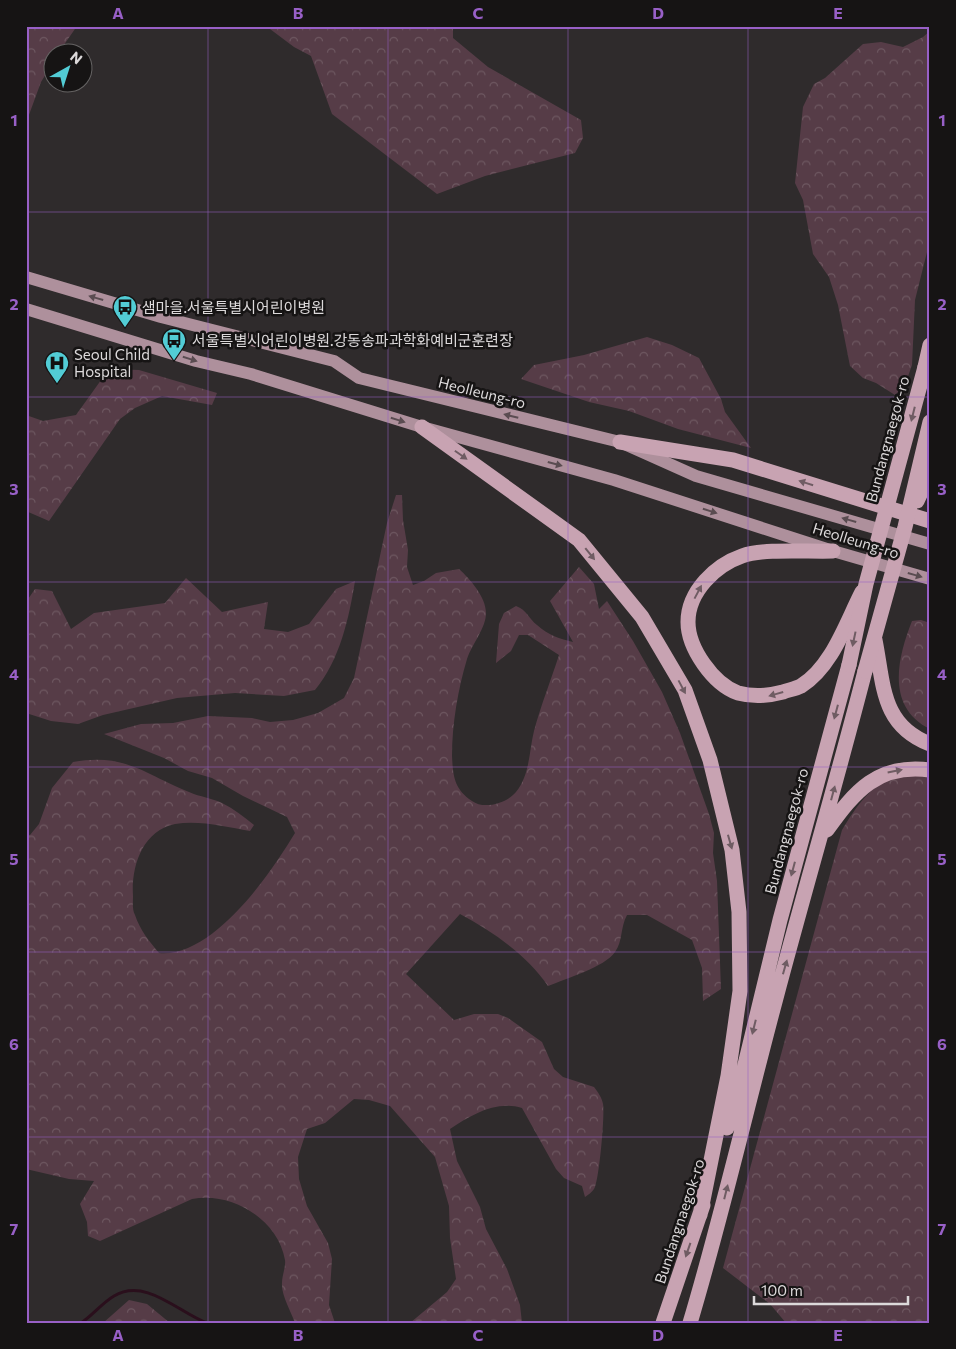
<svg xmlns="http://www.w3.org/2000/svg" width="956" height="1349" font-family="Commissioner,'Noto Sans KR',sans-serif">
	<defs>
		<pattern id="forest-crowns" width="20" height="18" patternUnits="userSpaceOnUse" patternTransform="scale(1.25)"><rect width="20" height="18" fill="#563c47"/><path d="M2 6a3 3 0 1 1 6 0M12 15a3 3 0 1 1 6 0" fill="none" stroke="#6e5861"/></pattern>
	</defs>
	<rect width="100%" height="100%" fill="#2f2b2c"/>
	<!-- forest -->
	<path fill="url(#forest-crowns)" d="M 26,26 L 77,26 L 59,52 L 52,52 L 52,64 L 41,82 L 26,123 Z
		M 266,26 L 453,26 L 453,38 L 488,67 L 581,120 L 583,138 L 575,153 L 485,176 L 437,194 L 332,114 L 311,56 L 294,47 Z
		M 930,31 L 929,244 L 915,300 L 912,365 L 905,385 L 895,395 L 876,383 L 863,378 L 850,366 L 838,305 L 829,277 L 813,254 L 803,200 L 795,183 L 803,107 L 814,84 L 825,78 L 863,44 L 881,42 L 903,47 L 923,37 Z
		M 647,337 L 672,345 L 699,358 L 721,399 L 725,412 L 751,448 L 678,429 L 629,411 L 589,402 L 521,379 L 534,365 L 584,355 Z
		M 109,369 L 139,370 L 217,393 L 212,405 L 162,396 L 135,408 L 120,419 L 49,521 L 26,511 L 26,415 L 43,421 L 76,415 Z
		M 396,495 L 402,495 L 403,520 L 408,550 L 407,567 L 413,585 L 424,581 L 436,573 L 459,569 C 470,579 486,597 486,613 C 486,628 472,644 467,659 C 458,689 452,724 452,756 C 453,776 454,789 472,801 C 484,810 507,803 516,792 C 530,775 529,751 534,731 C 541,705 551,680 559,655 L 528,635 L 519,635 L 511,651 L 496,663 L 499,624 L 504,613 L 516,606 C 527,610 529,619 537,625 C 548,635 560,639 573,642 L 550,601 L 579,567 L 594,584 L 599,609 L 607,601 L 633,641 L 662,692 L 680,733 L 709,814 L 714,833 L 713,853 L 717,881 L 721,989 L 703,1001 L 702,968 L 692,940 L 647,915 L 627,915 C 620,928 623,941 615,952 C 605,967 565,979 548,986 C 527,955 492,931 460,914 L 406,974 L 454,1020 L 474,1014 L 498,1014 L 508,1018 L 542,1042 L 554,1069 L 563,1077 L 594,1087 C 598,1092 602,1098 603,1104 C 605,1114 599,1182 594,1189 C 592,1192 588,1195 585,1197 L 582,1186 L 564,1178 L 556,1169 L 522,1108 C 496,1100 471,1115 450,1129 L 457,1161 L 480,1207 L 486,1229 L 507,1269 L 520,1305 L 522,1323 L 410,1323 L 447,1292 L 456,1279 L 450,1238 L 449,1206 L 435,1157 L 390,1106 L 369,1100 L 354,1099 L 325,1123 L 307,1129 L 298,1157 L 299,1179 L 307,1206 L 328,1243 L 332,1259 L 329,1305 L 335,1323 L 295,1323 C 291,1311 281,1295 282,1283 C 282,1275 286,1267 285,1260 C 278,1219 231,1191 192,1199 L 100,1241 L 88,1236 L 87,1222 L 80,1204 L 94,1181 L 69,1179 L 26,1169 L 26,834 L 30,835 L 39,824 L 52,788 L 73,762 C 126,753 144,774 189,792 C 200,797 212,798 222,803 C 234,809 244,817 254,825 L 250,831 C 226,827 200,820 175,824 C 142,831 131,867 133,896 C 133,902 132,910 135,915 C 140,930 149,941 159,953 C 213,958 271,873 295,833 L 287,817 L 243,796 L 212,778 L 188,771 L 164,758 L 104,734 L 141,724 L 173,723 L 208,716 L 252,718 L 270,722 L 293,720 L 318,713 L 344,698 L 354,678 L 387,523 Z
		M 186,578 L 222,612 L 268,602 L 264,629 L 288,632 L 309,624 L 336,589 L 355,581 C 349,618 340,660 315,690 L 284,696 L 235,693 L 177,698 L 103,715 L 78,724 L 51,721 L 26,713 L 26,602 L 35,589 L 52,591 L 71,629 L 94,613 L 165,603 Z
		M 921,620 L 930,623 L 930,729 C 886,707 897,659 912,621 Z
		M 930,774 L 930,1323 L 786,1323 L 770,1304 L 723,1268 L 842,830 C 856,807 873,780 902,775 C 911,773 921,774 930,774 Z
		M 129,1300 L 147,1304 L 170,1323 L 103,1323 Z"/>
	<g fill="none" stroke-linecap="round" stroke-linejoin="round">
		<!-- stream -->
		<path stroke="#2a0f1c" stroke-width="3" d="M 81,1323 C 93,1315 102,1303 114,1296 C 146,1277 179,1313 207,1323"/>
		<!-- major -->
		<path stroke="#ae909c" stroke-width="12" d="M 26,277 L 161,317 L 334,361 L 359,378 L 620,442 L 696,476 L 930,544
			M 26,309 L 196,361 L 251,374 L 422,427 L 614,480 L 833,551 L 930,579"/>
		<!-- highway -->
		<path stroke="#c8a3b2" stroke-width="15" d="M 925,367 L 930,345
			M 422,427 L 579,540 L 642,617 L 685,690 L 710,760 L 732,850 L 739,912 L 740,991 L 728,1076 L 700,1215
			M 620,442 L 733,460 L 930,521
			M 833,551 C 809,552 764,548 742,556 C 716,565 688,591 688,622 C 688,648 713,684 738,693 C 753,697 768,696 783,692 C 788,690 795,689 801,686 C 832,667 846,623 862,592
			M 875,640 C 884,685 881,725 930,744
			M 827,830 C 855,791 878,763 930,770
			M 727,1128 L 742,1077 L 780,920 L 849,665
			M 663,1323 L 703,1205
			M 690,1323 C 722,1216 747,1106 776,998 C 805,889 837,780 865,671"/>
		<!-- highway-bridge -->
		<path stroke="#c8a3b2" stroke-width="15" d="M 917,501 L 930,473
			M 849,665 L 866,584 L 925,367
			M 865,671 L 905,527 L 930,422"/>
	</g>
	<!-- one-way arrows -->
	<defs><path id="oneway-solid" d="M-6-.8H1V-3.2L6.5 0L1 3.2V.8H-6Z" transform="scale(1.25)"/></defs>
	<g fill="#5a4c51">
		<use href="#oneway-solid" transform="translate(96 298) rotate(-164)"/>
		<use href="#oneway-solid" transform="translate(190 359) rotate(17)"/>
		<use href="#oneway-solid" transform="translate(511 416) rotate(-166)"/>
		<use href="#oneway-solid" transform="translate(398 420) rotate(17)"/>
		<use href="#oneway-solid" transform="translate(555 464) rotate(15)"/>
		<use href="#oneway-solid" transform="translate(710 511) rotate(18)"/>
		<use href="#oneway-solid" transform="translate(849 520) rotate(-164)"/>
		<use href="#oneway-solid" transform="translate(915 575) rotate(16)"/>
	</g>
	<g fill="#6f5c63">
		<use href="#oneway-solid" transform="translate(913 414) rotate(104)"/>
		<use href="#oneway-solid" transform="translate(461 455) rotate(35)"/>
		<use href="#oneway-solid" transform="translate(806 483) rotate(-162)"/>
		<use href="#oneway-solid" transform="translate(590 554) rotate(51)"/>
		<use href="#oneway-solid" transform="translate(698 592) rotate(-62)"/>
		<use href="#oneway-solid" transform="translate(854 639) rotate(102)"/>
		<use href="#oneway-solid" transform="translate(682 687) rotate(62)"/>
		<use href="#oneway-solid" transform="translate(776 694) rotate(164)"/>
		<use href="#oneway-solid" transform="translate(836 712) rotate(105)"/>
		<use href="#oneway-solid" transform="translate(895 771) rotate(-11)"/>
		<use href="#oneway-solid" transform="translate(833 793) rotate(-75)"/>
		<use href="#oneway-solid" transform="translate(730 842) rotate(74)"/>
		<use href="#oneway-solid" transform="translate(793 869) rotate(105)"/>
		<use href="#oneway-solid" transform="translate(785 967) rotate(-74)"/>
		<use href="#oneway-solid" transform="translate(754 1027) rotate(104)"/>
		<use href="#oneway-solid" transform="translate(726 1192) rotate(-76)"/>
		<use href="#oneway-solid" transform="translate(688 1250) rotate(109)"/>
	</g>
	<!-- grid -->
	<path fill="none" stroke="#9860c7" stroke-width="1" stroke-opacity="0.55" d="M 208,26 L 208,1323M 388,26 L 388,1323M 568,26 L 568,1323M 748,26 L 748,1323M 26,212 L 930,212M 26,397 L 930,397M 26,582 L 930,582M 26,767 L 930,767M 26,952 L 930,952M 26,1137 L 930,1137"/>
	<!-- icons -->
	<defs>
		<g id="bus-pin" transform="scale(1.25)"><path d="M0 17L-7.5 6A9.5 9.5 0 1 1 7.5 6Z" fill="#52ccd5" stroke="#161414"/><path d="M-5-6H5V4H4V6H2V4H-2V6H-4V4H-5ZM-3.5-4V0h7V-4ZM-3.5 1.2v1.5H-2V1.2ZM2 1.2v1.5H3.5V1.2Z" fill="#111"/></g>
		<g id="hospital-pin" transform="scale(1.25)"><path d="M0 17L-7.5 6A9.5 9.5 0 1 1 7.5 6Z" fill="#52ccd5" stroke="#161414"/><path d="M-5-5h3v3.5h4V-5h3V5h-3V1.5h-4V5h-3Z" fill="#111"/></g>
	</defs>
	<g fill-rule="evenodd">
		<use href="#bus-pin" x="125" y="307"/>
		<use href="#bus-pin" x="174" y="340"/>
		<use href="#hospital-pin" x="57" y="363"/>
	</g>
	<g text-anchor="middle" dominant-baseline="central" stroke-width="5" stroke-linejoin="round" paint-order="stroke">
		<!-- poi labels -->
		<g font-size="15" fill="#dcd9da" stroke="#161414" text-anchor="start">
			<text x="142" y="307">샘마을.서울특별시어린이병원</text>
			<text x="192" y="340">서울특별시어린이병원.강동송파과학화예비군훈련장</text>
			<text x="74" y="354">Seoul Child<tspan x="74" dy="17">Hospital</tspan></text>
		</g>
		<!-- street labels -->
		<g font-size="15" fill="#dcd9da" stroke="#161414">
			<text transform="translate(482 392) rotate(14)">Heolleung-ro</text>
			<text transform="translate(887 439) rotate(-75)">Bundangnaegok-ro</text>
			<text transform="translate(856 540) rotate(17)">Heolleung-ro</text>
			<text transform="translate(786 831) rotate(-75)">Bundangnaegok-ro</text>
			<text transform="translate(679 1221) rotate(-72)">Bundangnaegok-ro</text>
		</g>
	</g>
	<!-- border -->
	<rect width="956" height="1349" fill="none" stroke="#161414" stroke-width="55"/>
	<!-- north arrow -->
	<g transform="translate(68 68) rotate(39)"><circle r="24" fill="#161414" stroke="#656363"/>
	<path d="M0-4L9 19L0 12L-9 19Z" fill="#52ccd5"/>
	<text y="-8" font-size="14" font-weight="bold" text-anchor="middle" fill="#dcd9da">N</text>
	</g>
	<!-- scale -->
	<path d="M754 1296v8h154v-8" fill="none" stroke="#dcd9da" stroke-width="2.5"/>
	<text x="761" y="1296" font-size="15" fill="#dcd9da" stroke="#161414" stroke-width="4" paint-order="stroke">100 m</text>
	<rect x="28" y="28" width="900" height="1294" fill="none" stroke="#9860c7" stroke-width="2"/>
	<g font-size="16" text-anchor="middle" font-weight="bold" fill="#9860c7">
		<text x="118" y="19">A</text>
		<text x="298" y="19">B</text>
		<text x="478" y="19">C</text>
		<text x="658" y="19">D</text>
		<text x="838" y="19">E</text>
		<text x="14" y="126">1</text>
		<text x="942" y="126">1</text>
		<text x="14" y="310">2</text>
		<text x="942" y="310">2</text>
		<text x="14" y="495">3</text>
		<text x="942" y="495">3</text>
		<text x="14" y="680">4</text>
		<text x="942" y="680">4</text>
		<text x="14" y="865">5</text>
		<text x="942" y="865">5</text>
		<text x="14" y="1050">6</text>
		<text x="942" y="1050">6</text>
		<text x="14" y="1235">7</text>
		<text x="942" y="1235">7</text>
		<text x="118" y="1341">A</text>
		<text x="298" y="1341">B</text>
		<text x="478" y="1341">C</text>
		<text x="658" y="1341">D</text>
		<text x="838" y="1341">E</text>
	</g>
</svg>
